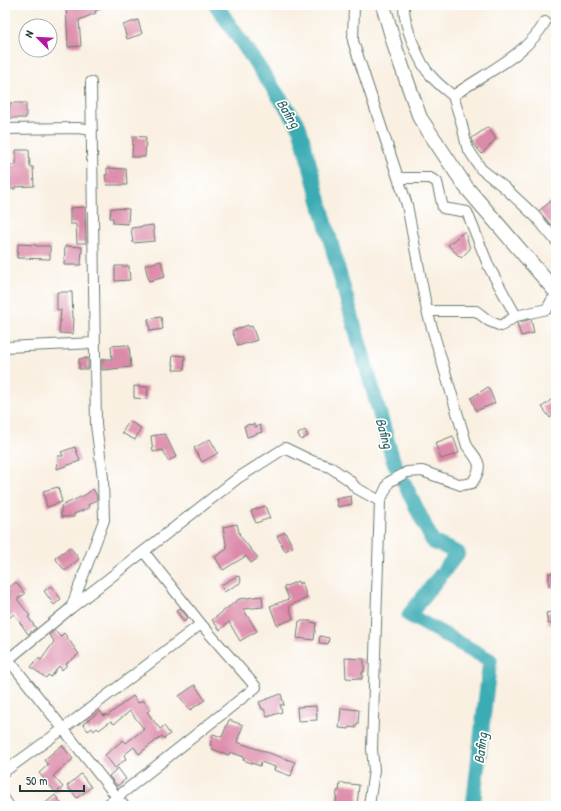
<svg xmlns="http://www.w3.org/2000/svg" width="561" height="811" font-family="'Patrick Hand',sans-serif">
	<rect width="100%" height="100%" fill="#fff"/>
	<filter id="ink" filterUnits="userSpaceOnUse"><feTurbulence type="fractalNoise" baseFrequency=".025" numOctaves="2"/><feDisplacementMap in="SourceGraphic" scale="8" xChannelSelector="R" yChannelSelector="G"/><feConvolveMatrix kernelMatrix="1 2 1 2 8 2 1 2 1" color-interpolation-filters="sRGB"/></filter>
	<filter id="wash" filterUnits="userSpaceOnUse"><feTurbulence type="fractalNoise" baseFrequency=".012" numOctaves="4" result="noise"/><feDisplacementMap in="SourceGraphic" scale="16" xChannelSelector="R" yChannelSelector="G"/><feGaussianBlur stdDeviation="0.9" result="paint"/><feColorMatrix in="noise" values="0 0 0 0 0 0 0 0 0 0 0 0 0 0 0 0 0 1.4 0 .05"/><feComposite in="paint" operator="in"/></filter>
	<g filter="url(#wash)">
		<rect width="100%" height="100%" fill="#f9f0e2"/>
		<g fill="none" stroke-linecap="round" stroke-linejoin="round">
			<!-- river -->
			<path stroke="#3aabb4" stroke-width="15" d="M 216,5 L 299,126 L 339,272 L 393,460 L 433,542 L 458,553 L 409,615 L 490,660 L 473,806"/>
		</g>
		<g id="blocks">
			<!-- building -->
			<path fill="#dc8aa9" d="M 66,5 L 109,5 L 95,11 L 96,13 L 79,20 L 81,46 L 68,47 Z
				M 138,20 L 142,34 L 127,39 L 123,25 Z
				M 10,103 L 26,103 L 26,118 L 9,118 Z
				M 488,127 L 496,139 L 482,154 L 473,143 L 472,138 Z
				M 133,136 L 146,137 L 145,157 L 132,157 Z
				M 16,150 L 29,150 L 30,167 L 33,167 L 34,186 L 15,187 L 15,189 L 5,189 L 5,168 L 10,168 L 10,165 L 16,165 Z
				M 107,168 L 126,169 L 127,185 L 107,185 L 105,175 L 107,175 Z
				M 556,197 L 556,219 L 551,225 L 539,211 Z
				M 85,207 L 86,243 L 77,243 L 76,224 L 70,224 L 70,208 Z
				M 111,208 L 129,209 L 128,224 L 113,223 L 113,218 L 110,218 Z
				M 153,225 L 155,241 L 133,243 L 131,228 Z
				M 465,231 L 470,249 L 461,258 L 448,245 Z
				M 18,244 L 36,245 L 36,246 L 50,246 L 50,259 L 17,258 Z
				M 65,246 L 82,247 L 81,265 L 64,265 Z
				M 161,261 L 165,277 L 149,281 L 145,265 Z
				M 115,266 L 129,266 L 130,280 L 115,281 Z
				M 57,292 L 72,292 L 73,318 L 74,318 L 73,334 L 59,333 L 61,310 L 57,310 Z
				M 161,317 L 163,329 L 150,331 L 148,319 Z
				M 531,319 L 534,333 L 521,336 L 517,323 Z
				M 248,325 L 249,327 L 252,326 L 257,340 L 238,346 L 232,331 Z
				M 127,345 L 129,346 L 131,367 L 102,370 L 102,359 L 112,359 L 111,346 Z
				M 173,355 L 185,356 L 184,370 L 173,370 L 174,364 L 172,364 Z
				M 88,358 L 88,369 L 79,369 L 79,359 Z
				M 134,386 L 148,387 L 147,399 L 134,398 Z
				M 488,387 L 495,403 L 476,411 L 471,398 Z
				M 556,396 L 556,413 L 550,418 L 542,407 Z
				M 129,421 L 141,428 L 135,440 L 122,433 Z
				M 250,424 L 250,425 L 254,424 L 255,427 L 260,425 L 262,432 L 247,437 L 244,426 Z
				M 305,430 L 308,436 L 301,440 L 298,434 Z
				M 165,434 L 176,457 L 168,461 L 163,450 L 153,452 L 151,436 Z
				M 453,436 L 459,453 L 441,459 L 435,443 Z
				M 210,439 L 218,453 L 202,462 L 194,448 Z
				M 75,447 L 80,461 L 57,469 L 58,456 L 63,456 L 61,452 Z
				M 58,487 L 62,502 L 47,507 L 43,491 Z
				M 93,489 L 97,496 L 97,500 L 88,505 L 89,508 L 74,514 L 74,517 L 61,517 L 61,506 L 85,495 Z
				M 351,496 L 352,504 L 338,507 L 336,499 Z
				M 265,506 L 270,518 L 256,523 L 251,511 Z
				M 237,524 L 240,536 L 258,558 L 251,563 L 246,556 L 223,570 L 215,557 L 227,549 L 223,527 Z
				M 285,532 L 293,547 L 285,551 L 277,536 Z
				M 70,547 L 79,559 L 65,571 L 55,558 Z
				M 549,573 L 556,573 L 556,586 L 549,587 Z
				M 237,576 L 240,577 L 241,580 L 240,583 L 224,592 L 221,585 Z
				M 298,581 L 299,584 L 302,582 L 307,598 L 289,606 L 293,619 L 277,625 L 270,606 L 289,599 L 284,587 Z
				M 16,582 L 25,594 L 17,599 L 30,616 L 28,617 L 36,628 L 28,634 L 14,614 L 5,621 L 5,609 L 9,606 L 5,600 L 5,591 Z
				M 51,586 L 61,599 L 54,605 L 44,591 Z
				M 262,596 L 263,607 L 243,609 L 257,631 L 240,641 L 229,622 L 220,630 L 212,620 L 239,599 Z
				M 180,608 L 188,618 L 184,622 L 176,611 Z
				M 556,611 L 556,623 L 548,624 L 546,613 Z
				M 299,621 L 311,621 L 311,622 L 316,623 L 314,640 L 297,638 Z
				M 55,630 L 60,637 L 64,633 L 79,654 L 66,664 L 67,665 L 62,670 L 59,666 L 51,677 L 48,675 L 46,678 L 31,667 L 38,658 L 41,660 L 53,643 L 54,641 L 49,635 Z
				M 320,636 L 329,638 L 328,644 L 319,643 Z
				M 345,658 L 364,659 L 364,672 L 362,672 L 362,679 L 346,678 Z
				M 195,685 L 205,700 L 190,710 L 179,696 Z
				M 281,694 L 284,705 L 280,705 L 282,712 L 267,717 L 264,709 L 262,709 L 259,702 Z
				M 133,696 L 138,703 L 143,700 L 150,710 L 147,712 L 160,729 L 164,726 L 170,734 L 164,739 L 162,736 L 139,754 L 134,747 L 124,755 L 126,759 L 115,768 L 105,755 L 123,740 L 126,743 L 144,729 L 130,711 L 114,724 L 111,721 L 99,730 L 97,728 L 94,731 L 92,728 L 88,731 L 83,724 L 100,711 L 104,716 L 106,714 L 107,716 Z
				M 316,706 L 317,720 L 298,721 L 297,707 Z
				M 341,708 L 359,710 L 358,724 L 356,724 L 356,728 L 349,727 L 349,729 L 339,728 Z
				M 229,720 L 243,725 L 237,742 L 295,762 L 291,776 L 274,770 L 275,767 L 261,762 L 260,766 L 243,760 L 244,757 L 230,752 L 229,755 L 212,749 L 213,746 L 210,745 L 213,734 L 222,737 Z
				M 62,745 L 73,759 L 53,776 L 63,787 L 56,793 L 39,773 L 48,765 L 44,760 Z
				M 118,768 L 126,779 L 117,786 L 109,776 Z
				M 81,774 L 91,787 L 77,798 L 67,786 Z
				M 340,783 L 359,785 L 357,806 L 336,806 L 337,791 L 339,791 Z
				M 55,795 L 63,806 L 42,806 Z"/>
		</g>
	</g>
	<g filter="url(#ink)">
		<use href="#blocks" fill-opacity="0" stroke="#6b7c71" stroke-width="1"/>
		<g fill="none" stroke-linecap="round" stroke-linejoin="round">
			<!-- minor casing -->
			<g stroke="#6b7c71" stroke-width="12">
				<path id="minor" d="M 354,5 L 353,41 L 407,205 L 427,311 L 467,446 C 479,462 484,465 472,483 L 461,485 L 422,471 L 407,472 L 389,482 L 380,501 L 372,749 L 374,770 L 369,806
					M 404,5 C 403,23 419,64 432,77 C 438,84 446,90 453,96
					M 545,22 C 527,55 483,74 453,96 L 461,121 L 467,147 L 481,169 L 504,187 L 535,216 L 556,241
					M 5,129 L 78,128 L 92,130
					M 398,178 L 430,178 L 437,182 L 443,208 L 467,212 L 489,267 L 516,316 L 501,326 L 489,321 L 476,311 L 427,311
					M 516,316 L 547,309 L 552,300 L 556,297
					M 5,347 L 95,343
					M 71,608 L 104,520 L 103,478 L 96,425 L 91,82
					M 5,655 L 124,806
					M 5,662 L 71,608 L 238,478 L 285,448 L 312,461 L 330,467 L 349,480 L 356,488 L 380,501
					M 5,771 L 63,729 L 201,624
					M 5,800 L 9,806
					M 106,806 L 256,687 L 201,624 L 144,552"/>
			</g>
			<!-- secondary casing -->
			<g stroke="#6b7c71" stroke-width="16">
				<path id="secondary" d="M 383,5 L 396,50 L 420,118 L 466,187 L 556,292"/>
			</g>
			<!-- minor -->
			<use href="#minor" stroke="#fff" stroke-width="10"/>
			<!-- secondary -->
			<use href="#secondary" stroke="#fff" stroke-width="14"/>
		</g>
	</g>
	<g text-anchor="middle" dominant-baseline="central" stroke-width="3.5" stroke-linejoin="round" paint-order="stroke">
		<!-- water labels -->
		<g font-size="14" font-style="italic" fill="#286461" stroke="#fff">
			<text transform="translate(289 113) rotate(58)">Bafing</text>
			<text transform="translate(385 433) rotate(74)">Bafing</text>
			<text transform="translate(480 748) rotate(-83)">Bafing</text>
		</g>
	</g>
	<!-- margin -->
	<rect width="561" height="811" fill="none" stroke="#fff" stroke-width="20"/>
	<!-- north arrow -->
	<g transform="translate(38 38) rotate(294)"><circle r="19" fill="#ffffff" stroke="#a5b1ae"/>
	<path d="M0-3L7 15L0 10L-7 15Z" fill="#b5179e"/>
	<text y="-6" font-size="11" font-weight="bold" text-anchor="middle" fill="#1f3d34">N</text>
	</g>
	<!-- scale -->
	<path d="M20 785v6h64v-6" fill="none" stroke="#1f3d34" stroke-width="2"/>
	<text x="26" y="785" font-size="12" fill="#1f3d34" stroke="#ffffff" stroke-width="3" paint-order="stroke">50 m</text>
</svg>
